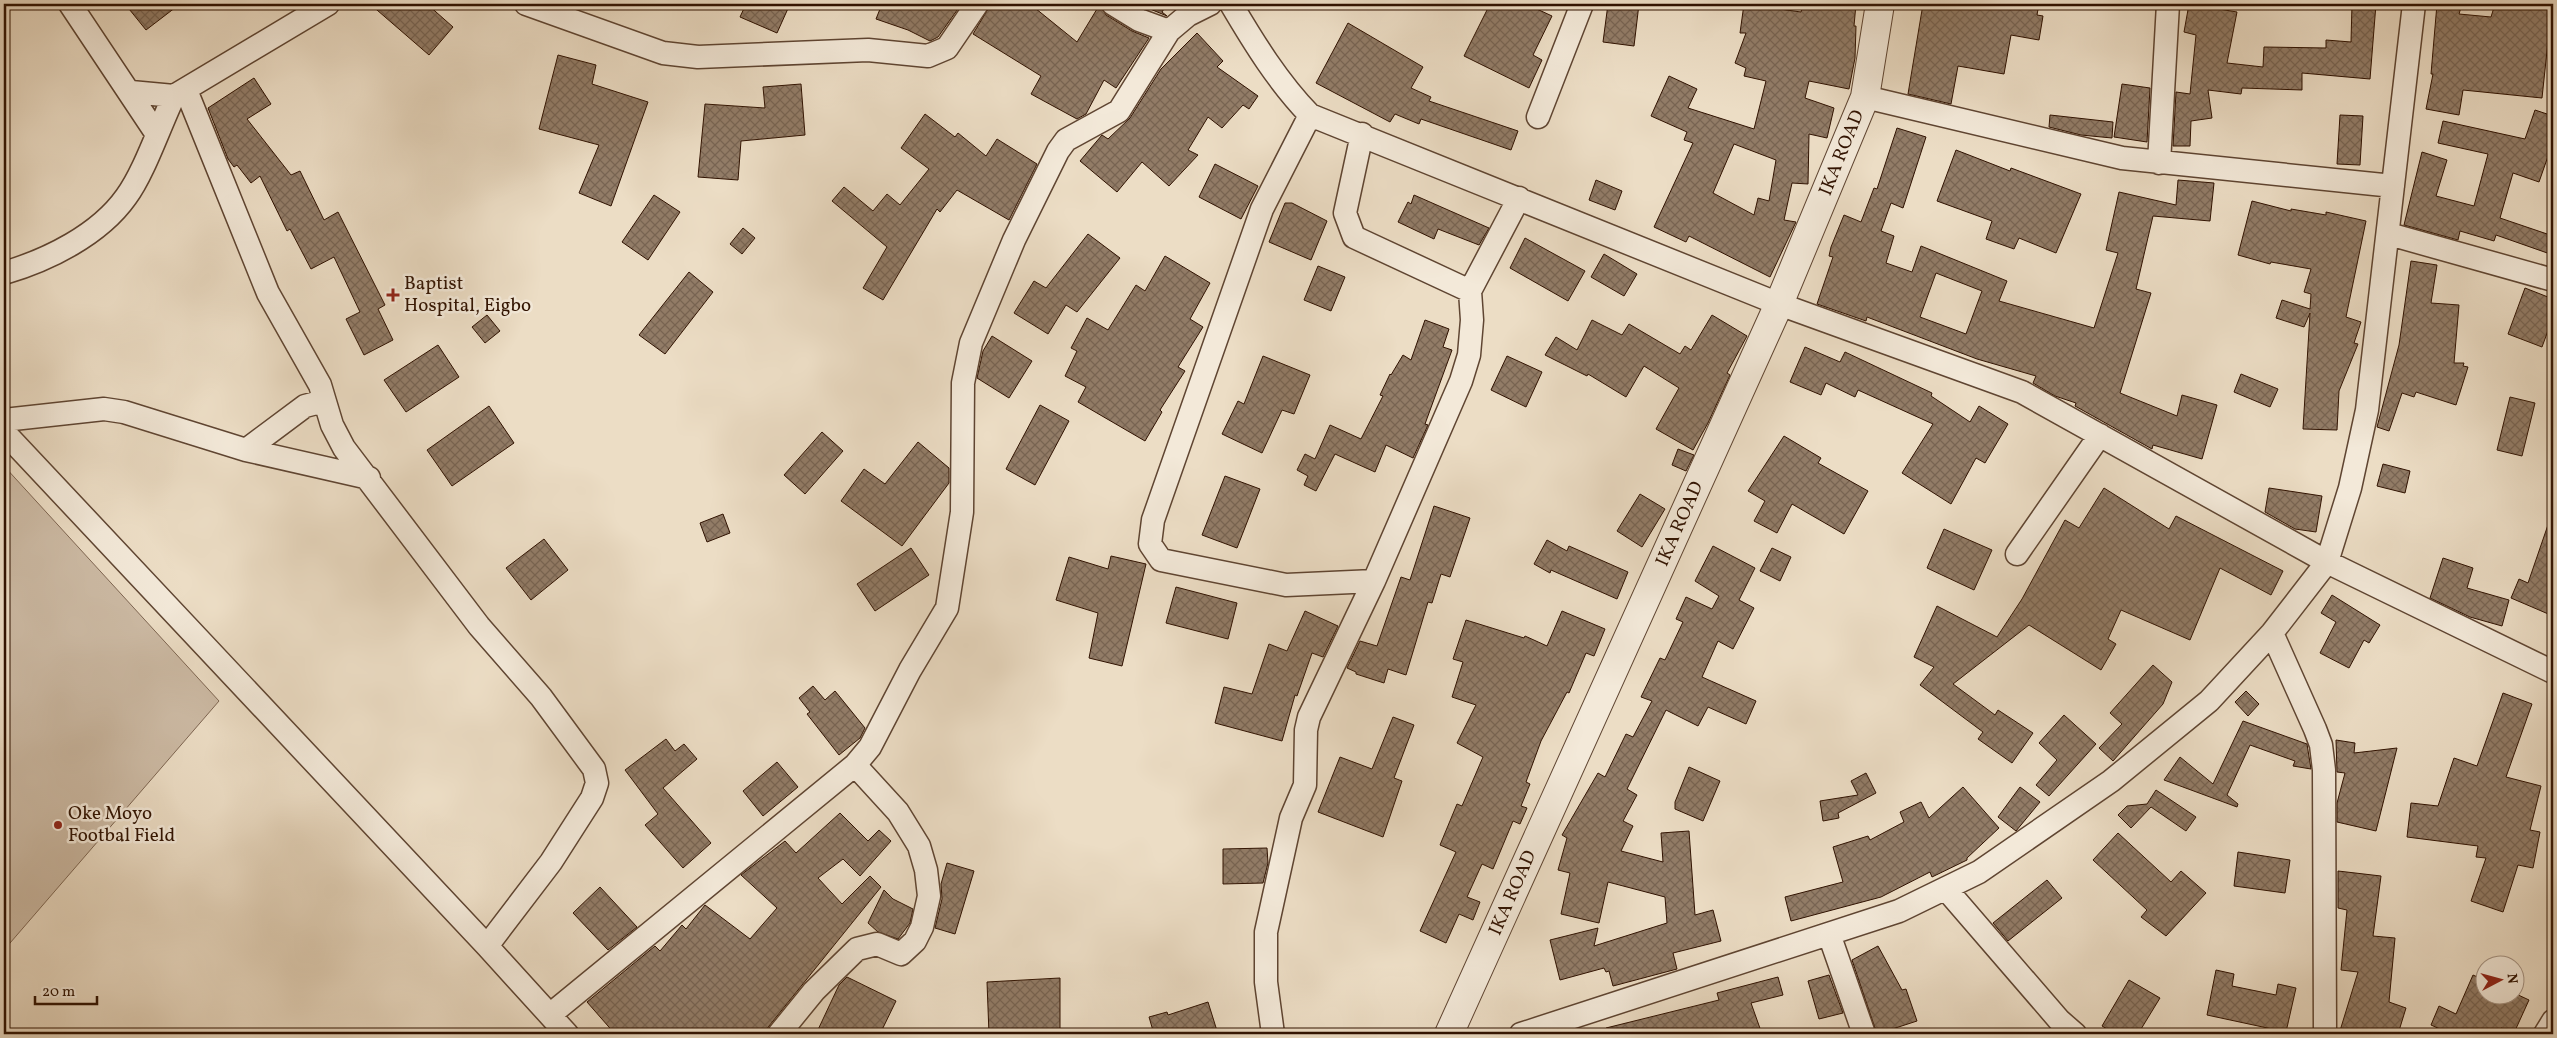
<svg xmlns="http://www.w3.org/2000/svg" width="2557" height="1038" font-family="Vollkorn,serif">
	<defs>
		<pattern id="building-cross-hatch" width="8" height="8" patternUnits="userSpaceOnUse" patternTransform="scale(1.25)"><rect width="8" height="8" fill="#927c67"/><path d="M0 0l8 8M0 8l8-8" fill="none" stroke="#786452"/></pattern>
	</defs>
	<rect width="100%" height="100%" fill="#ecddc5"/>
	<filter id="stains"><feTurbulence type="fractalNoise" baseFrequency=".004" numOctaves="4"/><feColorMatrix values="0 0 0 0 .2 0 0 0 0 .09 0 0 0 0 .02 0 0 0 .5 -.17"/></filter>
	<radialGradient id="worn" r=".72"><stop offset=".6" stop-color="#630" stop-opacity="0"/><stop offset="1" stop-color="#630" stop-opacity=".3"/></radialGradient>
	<!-- park -->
	<path fill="#ccbaa4" stroke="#7e6652" d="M 4,466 L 219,701 L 4,950 Z"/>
	<!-- building -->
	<path fill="url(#building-cross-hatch)" stroke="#301201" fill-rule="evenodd" d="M 125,4 L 180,4 L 146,30 Z
		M 370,4 L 427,4 L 453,27 L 429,55 Z
		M 746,4 L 790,4 L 777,33 L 740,17 Z
		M 882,4 L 959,4 L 960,6 L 938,37 L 930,41 L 908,30 L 876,19 Z
		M 991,4 L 1030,4 L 1077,42 L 1100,4 L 1106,15 L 1132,31 L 1149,38 L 1116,88 L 1104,80 L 1086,114 L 1077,119 L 1031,94 L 1041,76 L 973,34 Z
		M 1138,4 L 1167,4 L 1162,12 L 1167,16 Z
		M 1490,4 L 1526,4 L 1552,16 L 1533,55 L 1542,60 L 1529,88 L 1464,56 Z
		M 1608,4 L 1639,4 L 1634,46 L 1603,42 Z
		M 1744,4 L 1801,12 L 1803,4 L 1856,4 L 1854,26 L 1856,26 L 1855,58 L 1849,89 L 1809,81 L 1805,98 L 1834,108 L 1827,138 L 1809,134 L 1808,184 L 1792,183 L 1784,220 L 1796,222 L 1770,277 L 1689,236 L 1686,242 L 1654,227 L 1693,143 L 1684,140 L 1687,132 L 1651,116 L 1669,76 L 1697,89 L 1688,108 L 1754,129 L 1766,81 L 1744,76 L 1746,68 L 1735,63 L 1746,33 L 1740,33 ZM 1734,144 L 1776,160 L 1769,201 L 1758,198 L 1754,215 L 1713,193 Z
		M 1923,4 L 2039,4 L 2037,15 L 2043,16 L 2039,40 L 2011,35 L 2004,74 L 1958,66 L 1951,104 L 1908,94 Z
		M 2189,4 L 2237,12 L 2227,63 L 2263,67 L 2264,47 L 2326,48 L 2326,40 L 2351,42 L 2352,4 L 2376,4 L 2370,79 L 2302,73 L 2302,90 L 2242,88 L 2241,94 L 2208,90 L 2212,118 L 2191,121 L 2190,146 L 2173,146 L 2176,92 L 2190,94 L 2196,35 L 2184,32 Z
		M 2437,4 L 2462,4 L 2459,14 L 2491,17 L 2495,4 L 2553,4 L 2553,33 L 2549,32 L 2542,98 L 2463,90 L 2459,115 L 2426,109 L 2433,74 L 2431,74 Z
		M 1348,23 L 1423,67 L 1411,88 L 1431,97 L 1429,101 L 1518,131 L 1511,150 L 1421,119 L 1419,124 L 1395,114 L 1390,122 L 1316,83 Z
		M 1197,33 L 1223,61 L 1217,67 L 1258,96 L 1249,109 L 1243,105 L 1222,128 L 1208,117 L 1188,150 L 1198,155 L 1169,186 L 1142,162 L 1117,192 L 1080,161 L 1102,135 L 1108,139 L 1130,118 L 1161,69 Z
		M 558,55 L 596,65 L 592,84 L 648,102 L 611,206 L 579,193 L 599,145 L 539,129 Z
		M 254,78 L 271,104 L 247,119 L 291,175 L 300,171 L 324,220 L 338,212 L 385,305 L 378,309 L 393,340 L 364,355 L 346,319 L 360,312 L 334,257 L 311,269 L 290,229 L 287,231 L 260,176 L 251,183 L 237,165 L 234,167 L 228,159 L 208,108 Z
		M 801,84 L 805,135 L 741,141 L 738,180 L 698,177 L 705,104 L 765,108 L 763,87 Z
		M 2122,84 L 2150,88 L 2147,142 L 2114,137 Z
		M 2535,110 L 2553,116 L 2553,142 L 2539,182 L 2513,173 L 2500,218 L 2553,236 L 2553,255 L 2496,235 L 2494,241 L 2460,231 L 2458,240 L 2404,225 L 2422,152 L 2447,160 L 2436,196 L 2474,206 L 2488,154 L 2438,143 L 2443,121 L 2525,139 Z
		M 925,114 L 955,137 L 958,133 L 986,156 L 997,139 L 1037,164 L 1009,220 L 957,190 L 940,212 L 937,209 L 883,300 L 863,288 L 887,247 L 832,201 L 844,187 L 873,211 L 887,194 L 900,205 L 929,169 L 901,148 Z
		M 2050,115 L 2113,122 L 2112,138 L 2081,135 L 2049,127 Z
		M 2340,115 L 2363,116 L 2360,165 L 2337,164 Z
		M 1897,128 L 1926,137 L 1903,208 L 1891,203 L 1881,231 L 1894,236 L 1886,263 L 1912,272 L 1921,246 L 2007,281 L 1999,301 L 2094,328 L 2118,253 L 2106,250 L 2119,192 L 2176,205 L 2178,180 L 2214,183 L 2210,221 L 2153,216 L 2136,289 L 2151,293 L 2120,393 L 2177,416 L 2182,395 L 2217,405 L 2202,459 L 2153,445 L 2152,449 L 2075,406 L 2076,403 L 2055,396 L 2033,383 L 2036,376 L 1977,359 L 1867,317 L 1866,321 L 1817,304 L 1833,257 L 1829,256 L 1831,247 L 1844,215 L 1861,222 L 1874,188 L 1877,189 ZM 1936,273 L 1982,291 L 1966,334 L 1920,317 Z
		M 1956,150 L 2010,171 L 2011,168 L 2081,194 L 2056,253 L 2019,238 L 2014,249 L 1986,239 L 1992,221 L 1937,201 Z
		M 1215,164 L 1258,186 L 1241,219 L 1199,197 Z
		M 1596,180 L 1622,191 L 1615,210 L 1589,200 Z
		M 654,195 L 680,212 L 648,260 L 622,242 Z
		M 1414,195 L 1489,228 L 1479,245 L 1438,229 L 1434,239 L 1398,222 L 1408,202 L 1411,204 Z
		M 2252,201 L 2291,211 L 2291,209 L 2326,215 L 2326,212 L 2366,221 L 2346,317 L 2361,322 L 2354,343 L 2358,344 L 2339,391 L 2337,430 L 2303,429 L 2310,313 L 2304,327 L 2276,318 L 2282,300 L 2310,309 L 2311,294 L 2304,292 L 2311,269 L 2271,262 L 2270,264 L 2238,255 Z
		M 1285,203 L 1292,203 L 1327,221 L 1311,260 L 1269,242 Z
		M 743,228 L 755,238 L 742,254 L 730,244 Z
		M 1088,234 L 1120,258 L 1077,312 L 1066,305 L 1048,334 L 1014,313 L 1034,281 L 1046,288 Z
		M 1525,238 L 1585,271 L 1568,301 L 1510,268 Z
		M 1604,254 L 1637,274 L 1624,296 L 1591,277 Z
		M 1165,256 L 1210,283 L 1190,319 L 1203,327 L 1178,367 L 1185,371 L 1160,410 L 1162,412 L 1145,441 L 1078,402 L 1086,387 L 1065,376 L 1077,351 L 1071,348 L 1087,318 L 1108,330 L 1136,285 L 1145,291 Z
		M 2411,261 L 2437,265 L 2431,303 L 2459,305 L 2454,363 L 2464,363 L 2463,366 L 2468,367 L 2456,405 L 2416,392 L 2414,397 L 2402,393 L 2389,431 L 2377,427 L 2399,345 Z
		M 1318,266 L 1345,277 L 1331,311 L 1304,300 Z
		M 689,272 L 713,292 L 665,354 L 639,335 Z
		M 2525,288 L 2553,299 L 2553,317 L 2542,347 L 2508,334 Z
		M 487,315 L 500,331 L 485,343 L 472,327 Z
		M 1712,315 L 1747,336 L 1727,373 L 1730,375 L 1708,423 L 1693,450 L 1656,429 L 1679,388 L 1644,366 L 1626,397 L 1588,374 L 1587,376 L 1545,355 L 1556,337 L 1577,350 L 1592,320 L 1622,335 L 1629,324 L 1680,354 L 1685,346 L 1691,350 Z
		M 1425,320 L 1449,329 L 1443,347 L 1452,350 L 1425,424 L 1428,425 L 1413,458 L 1386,445 L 1375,472 L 1335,454 L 1316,491 L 1304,485 L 1308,476 L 1297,470 L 1305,454 L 1315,459 L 1330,425 L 1361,439 L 1383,396 L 1380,395 L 1390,374 L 1391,375 L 1403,355 L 1411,360 Z
		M 992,336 L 1032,361 L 1009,398 L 977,378 L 983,351 Z
		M 438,345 L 459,377 L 406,412 L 384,380 Z
		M 1805,347 L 1840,362 L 1845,352 L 1932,393 L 1931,396 L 1970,422 L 1979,406 L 2008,424 L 1985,463 L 1976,458 L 1951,504 L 1902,473 L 1933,424 L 1858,390 L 1855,397 L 1826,383 L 1821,395 L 1790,382 Z
		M 1263,356 L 1310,375 L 1294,414 L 1282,410 L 1262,453 L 1222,434 L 1238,401 L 1244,404 Z
		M 1507,356 L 1542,372 L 1526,407 L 1491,390 Z
		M 2241,374 L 2278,389 L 2270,407 L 2234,392 Z
		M 2510,397 L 2535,403 L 2522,456 L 2497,450 Z
		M 1040,405 L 1069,421 L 1035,485 L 1006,469 Z
		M 489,406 L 514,443 L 452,486 L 427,450 Z
		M 822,432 L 843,451 L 805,494 L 784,475 Z
		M 1784,436 L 1821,458 L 1818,463 L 1868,491 L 1844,534 L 1792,504 L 1777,533 L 1754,521 L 1765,501 L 1748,491 Z
		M 918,442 L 949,468 L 949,483 L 902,546 L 841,501 L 864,469 L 885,484 Z
		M 1678,449 L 1694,455 L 1686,471 L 1672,465 Z
		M 2383,464 L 2410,471 L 2405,493 L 2377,486 Z
		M 1225,476 L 1260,489 L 1237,548 L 1202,535 Z
		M 2104,488 L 2169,529 L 2176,516 L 2283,571 L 2271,595 L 2220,568 L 2190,640 L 2121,610 L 2108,639 L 2116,644 L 2101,670 L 2029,625 L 1953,684 L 1995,715 L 1998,710 L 2033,733 L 2012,763 L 1978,739 L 1983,732 L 1920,685 L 1934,667 L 1914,657 L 1937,606 L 1997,637 L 2022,599 L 2065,520 L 2079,528 Z
		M 2269,488 L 2322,496 L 2316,532 L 2295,529 L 2265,512 Z
		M 1640,494 L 1665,509 L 1642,547 L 1617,531 Z
		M 1434,506 L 1470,518 L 1450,577 L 1441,574 L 1432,603 L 1428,602 L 1406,675 L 1388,669 L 1384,683 L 1356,674 L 1356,672 L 1347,668 L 1360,641 L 1377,646 L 1401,577 L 1410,580 Z
		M 723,514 L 730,533 L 707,542 L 700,523 Z
		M 2550,519 L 2553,519 L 2553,616 L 2511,598 L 2519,579 L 2528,583 Z
		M 1944,529 L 1992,550 L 1974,590 L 1927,568 Z
		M 544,539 L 568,570 L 531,600 L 506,568 Z
		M 1547,540 L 1567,551 L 1569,546 L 1628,572 L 1617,599 L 1551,570 L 1550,573 L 1534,564 Z
		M 1713,546 L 1755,568 L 1739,600 L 1754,608 L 1733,649 L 1718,641 L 1702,677 L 1756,701 L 1746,724 L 1708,707 L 1698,726 L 1666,710 L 1627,789 L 1637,795 L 1623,821 L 1633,826 L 1621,851 L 1663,862 L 1661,833 L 1689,831 L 1695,915 L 1713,910 L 1721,941 L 1673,953 L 1677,969 L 1613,986 L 1609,971 L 1606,972 L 1604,968 L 1560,980 L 1550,940 L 1598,928 L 1594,946 L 1667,923 L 1665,897 L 1608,882 L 1599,923 L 1561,914 L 1570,873 L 1558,870 L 1567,838 L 1562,835 L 1598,773 L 1605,777 L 1626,734 L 1633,737 L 1652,701 L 1641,697 L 1660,658 L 1665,660 L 1683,622 L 1676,619 L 1686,597 L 1712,609 L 1719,596 L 1695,581 Z
		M 911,548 L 929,575 L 875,611 L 857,584 Z
		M 1772,548 L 1791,557 L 1780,581 L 1760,571 Z
		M 1111,556 L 1146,564 L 1122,666 L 1089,658 L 1098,613 L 1056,600 L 1069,557 L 1108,569 Z
		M 2443,558 L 2473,568 L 2467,588 L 2509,600 L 2502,626 L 2470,617 L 2430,598 Z
		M 1176,587 L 1237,603 L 1228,639 L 1166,623 Z
		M 2332,595 L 2380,625 L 2369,643 L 2364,640 L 2349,668 L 2320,653 L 2336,622 L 2321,613 Z
		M 1305,611 L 1338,626 L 1323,657 L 1312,653 L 1297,696 L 1295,695 L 1282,741 L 1215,723 L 1224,687 L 1252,694 L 1269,644 L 1287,651 Z
		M 1562,611 L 1605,629 L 1594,656 L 1586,653 L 1569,693 L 1567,692 L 1541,741 L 1526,782 L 1530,784 L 1521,806 L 1527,808 L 1520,824 L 1513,821 L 1493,869 L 1482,864 L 1467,897 L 1480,902 L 1473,920 L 1459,914 L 1446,943 L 1420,931 L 1456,852 L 1440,845 L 1457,804 L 1462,806 L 1483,757 L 1457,743 L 1476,705 L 1452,697 L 1463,662 L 1453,659 L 1466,620 L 1524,638 L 1525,636 L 1547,646 Z
		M 2153,665 L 2172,682 L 2163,704 L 2113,761 L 2099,748 L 2122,724 L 2110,713 Z
		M 813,686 L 825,700 L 835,691 L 865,728 L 860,738 L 839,755 L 807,714 L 810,712 L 799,698 Z
		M 2246,691 L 2259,704 L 2248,716 L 2235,702 Z
		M 2503,693 L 2532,704 L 2506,777 L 2541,786 L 2530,830 L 2540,832 L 2533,868 L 2518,865 L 2503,912 L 2471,901 L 2486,858 L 2476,857 L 2478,846 L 2407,837 L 2411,803 L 2438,806 L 2454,758 L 2477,766 Z
		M 2064,715 L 2096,744 L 2049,796 L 2036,785 L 2057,760 L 2039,743 Z
		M 1393,717 L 1414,725 L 1394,778 L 1402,781 L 1383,837 L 1318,812 L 1340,757 L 1372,769 Z
		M 2243,721 L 2307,744 L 2311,769 L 2293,766 L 2295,761 L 2250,745 L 2227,795 L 2238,804 L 2237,807 L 2164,780 L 2180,757 L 2213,784 Z
		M 666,739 L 675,751 L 684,744 L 697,759 L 663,788 L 711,843 L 683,868 L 645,825 L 658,814 L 625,770 Z
		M 2336,740 L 2355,743 L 2354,753 L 2397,748 L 2376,831 L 2337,822 L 2337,803 L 2345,773 L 2337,772 Z
		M 777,762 L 798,787 L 763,816 L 743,791 Z
		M 1689,767 L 1720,781 L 1703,821 L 1675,809 L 1675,802 Z
		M 1866,773 L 1876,793 L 1838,813 L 1839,818 L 1823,821 L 1820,801 L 1858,795 L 1851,781 Z
		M 1963,787 L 1999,828 L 1967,858 L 1967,860 L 1932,877 L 1930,872 L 1881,897 L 1791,921 L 1785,897 L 1843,882 L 1833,847 L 1868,836 L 1870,840 L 1904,822 L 1900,812 L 1921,802 L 1929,818 Z
		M 2020,787 L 2040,802 L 2016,831 L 1998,817 Z
		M 2156,790 L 2196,817 L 2186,831 L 2151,807 L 2131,828 L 2118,815 L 2127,806 L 2147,804 Z
		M 840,813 L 868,841 L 879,830 L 891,841 L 860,876 L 843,859 L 818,878 L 842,904 L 870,876 L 881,887 L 769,1026 L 764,1034 L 615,1034 L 587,1002 L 655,946 L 660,951 L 682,925 L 686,929 L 705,905 L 750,939 L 777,908 L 741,875 L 785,841 L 796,853 Z
		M 2118,833 L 2171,882 L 2181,871 L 2206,893 L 2166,936 L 2141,917 L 2147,910 L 2093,860 Z
		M 1267,848 L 1268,863 L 1263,883 L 1223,884 L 1223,849 Z
		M 2238,852 L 2290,860 L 2285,893 L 2234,886 Z
		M 947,863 L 974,871 L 955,934 L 935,928 L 942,899 L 941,884 Z
		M 2338,871 L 2381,876 L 2373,936 L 2395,938 L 2389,1002 L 2406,1008 L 2398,1034 L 2339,1034 L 2358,972 L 2341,970 L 2347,910 L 2338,908 Z
		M 2047,880 L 2062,898 L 2008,941 L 1993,923 Z
		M 600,887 L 637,927 L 608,950 L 573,913 Z
		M 884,890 L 893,899 L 913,909 L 910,923 L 898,939 L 878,932 L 868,923 Z
		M 1878,946 L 1902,990 L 1906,989 L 1917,1021 L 1877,1034 L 1852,960 Z
		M 2216,970 L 2234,974 L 2232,986 L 2276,995 L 2278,984 L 2296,988 L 2286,1032 L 2207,1015 Z
		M 1829,975 L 1843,1013 L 1819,1019 L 1808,981 Z
		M 2473,975 L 2484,980 L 2484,996 L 2514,996 L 2514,993 L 2529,1000 L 2514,1033 L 2501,1028 L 2498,1034 L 2451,1034 L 2431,1025 L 2439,1006 L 2456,1014 Z
		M 847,977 L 896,1001 L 880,1034 L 816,1034 L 839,985 Z
		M 1778,977 L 1783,995 L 1751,1003 L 1762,1034 L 1607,1034 L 1606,1028 L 1719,1000 L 1717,993 Z
		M 1060,978 L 1060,1034 L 989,1034 L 987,982 Z
		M 2129,980 L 2160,998 L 2138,1034 L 2116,1034 L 2102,1026 Z
		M 1208,1002 L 1218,1034 L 1154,1034 L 1149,1017 L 1167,1012 L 1168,1015 Z"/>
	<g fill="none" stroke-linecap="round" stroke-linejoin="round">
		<!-- minor casing -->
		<g stroke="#5f4532" stroke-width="25">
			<path id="minor" d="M 70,4 L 156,133
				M 526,4 L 663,53 L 698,57 L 868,50 L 928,56 L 947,48 L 977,4
				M 1113,4 L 1139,20 L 1169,31
				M 1231,4 C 1254,43 1278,82 1310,115 L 1779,304 L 2022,392 L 2327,562 L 2553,672
				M 186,90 L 268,293 L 320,385 L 332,425 L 344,448 L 479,626 L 541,697 L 594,769 L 597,783 L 592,798 L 551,862 L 487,946
				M 131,92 L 174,96 L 328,4
				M 1865,97 L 2122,158 L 2393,186
				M 1310,115 L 1262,209 L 1153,520 L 1150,544 L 1161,560 L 1286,585 L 1374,581
				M 1538,117 L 1582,4
				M 1362,134 L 1345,213 L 1354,237 L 1470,291
				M 2159,163 L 2168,4
				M 2389,234 L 2553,280
				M 4,273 C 48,260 99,235 126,197 C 144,173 160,125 174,96
				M 4,420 L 104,409 L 124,412 L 246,450 L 369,478
				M 4,432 L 487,946 L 567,1034
				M 246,450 L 305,406 L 324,401
				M 2017,554 L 2100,435
				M 2272,633 L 2315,729 L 2321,745 L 2324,770 L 2325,1034
				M 1946,889 L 2059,1020 L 2075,1034
				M 1829,934 L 1864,1034
				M 551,1014 L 855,765 L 870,747 L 910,670 L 947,608 L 962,512 L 963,383 L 971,343 L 1014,240 L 1058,151 L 1066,140 L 1119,111 L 1169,31 L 1188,15 L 1210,4
				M 779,1034 L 814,991 L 857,949 L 877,944 L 901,954 L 915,941 L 922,927 L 929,896 L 926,870 L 919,846 L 898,812 L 855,765
				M 1273,1034 L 1266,982 L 1266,932 L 1291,818 L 1305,785 L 1306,730 L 1309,717 L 1374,581 L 1461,381 L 1469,355 L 1472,320 L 1470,291 L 1519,198
				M 1521,1034 L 1899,911 L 1979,872 L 2111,781 L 2209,701 L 2272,633 L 2327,562 L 2350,488 L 2367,410 L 2414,4
				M 2545,1034 L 2553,1021"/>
		</g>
		<!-- tertiary casing -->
		<g stroke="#5f4532" stroke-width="30">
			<path id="tertiary" d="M 1449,1034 L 1779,304 L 1865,97 L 1880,4"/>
		</g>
		<!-- minor -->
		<use href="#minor" stroke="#f3e9d9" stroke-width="22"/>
		<!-- tertiary -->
		<use href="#tertiary" stroke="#f3e9d9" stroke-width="28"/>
	</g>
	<!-- markers -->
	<g fill="#8f2418" stroke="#f3e9d9" stroke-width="2">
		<path d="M390.5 287.5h5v5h5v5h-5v5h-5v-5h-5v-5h5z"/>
		<circle cx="58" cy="825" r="5"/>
	</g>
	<g text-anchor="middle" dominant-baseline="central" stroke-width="5" stroke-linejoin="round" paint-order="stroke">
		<!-- street labels -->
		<g font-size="19" fill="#301201" stroke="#f3e9d9">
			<text transform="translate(1842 153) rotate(-68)">IKA ROAD</text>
			<text transform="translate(1680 524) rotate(-66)">IKA ROAD</text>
			<text transform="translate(1513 893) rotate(-66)">IKA ROAD</text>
		</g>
		<!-- poi labels -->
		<g font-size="19" fill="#301201" stroke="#f3e9d9" text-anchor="start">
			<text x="404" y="284">Baptist<tspan x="404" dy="22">Hospital, Eigbo</tspan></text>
			<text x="68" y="814">Oke Moyo<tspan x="68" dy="22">Footbal Field</tspan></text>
		</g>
	</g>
	<!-- margin -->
	<rect width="2557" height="1038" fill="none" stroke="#ecddc5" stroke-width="20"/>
	<rect x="5" y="5" width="2547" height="1028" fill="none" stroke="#301201" stroke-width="2.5"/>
	<rect x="10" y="10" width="2537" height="1018" fill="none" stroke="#301201"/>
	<!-- north arrow -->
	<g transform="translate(2500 980) rotate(84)"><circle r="24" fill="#f3e9d9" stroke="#a59383"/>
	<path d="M0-4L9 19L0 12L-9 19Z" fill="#8f2418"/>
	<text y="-8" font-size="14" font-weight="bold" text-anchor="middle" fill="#301201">N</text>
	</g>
	<!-- scale -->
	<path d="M35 996v8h62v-8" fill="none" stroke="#301201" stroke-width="2.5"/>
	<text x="42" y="996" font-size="15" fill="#301201" stroke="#f3e9d9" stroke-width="4" paint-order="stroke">20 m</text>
	<rect width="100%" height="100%" filter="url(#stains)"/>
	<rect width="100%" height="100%" fill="url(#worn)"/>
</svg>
